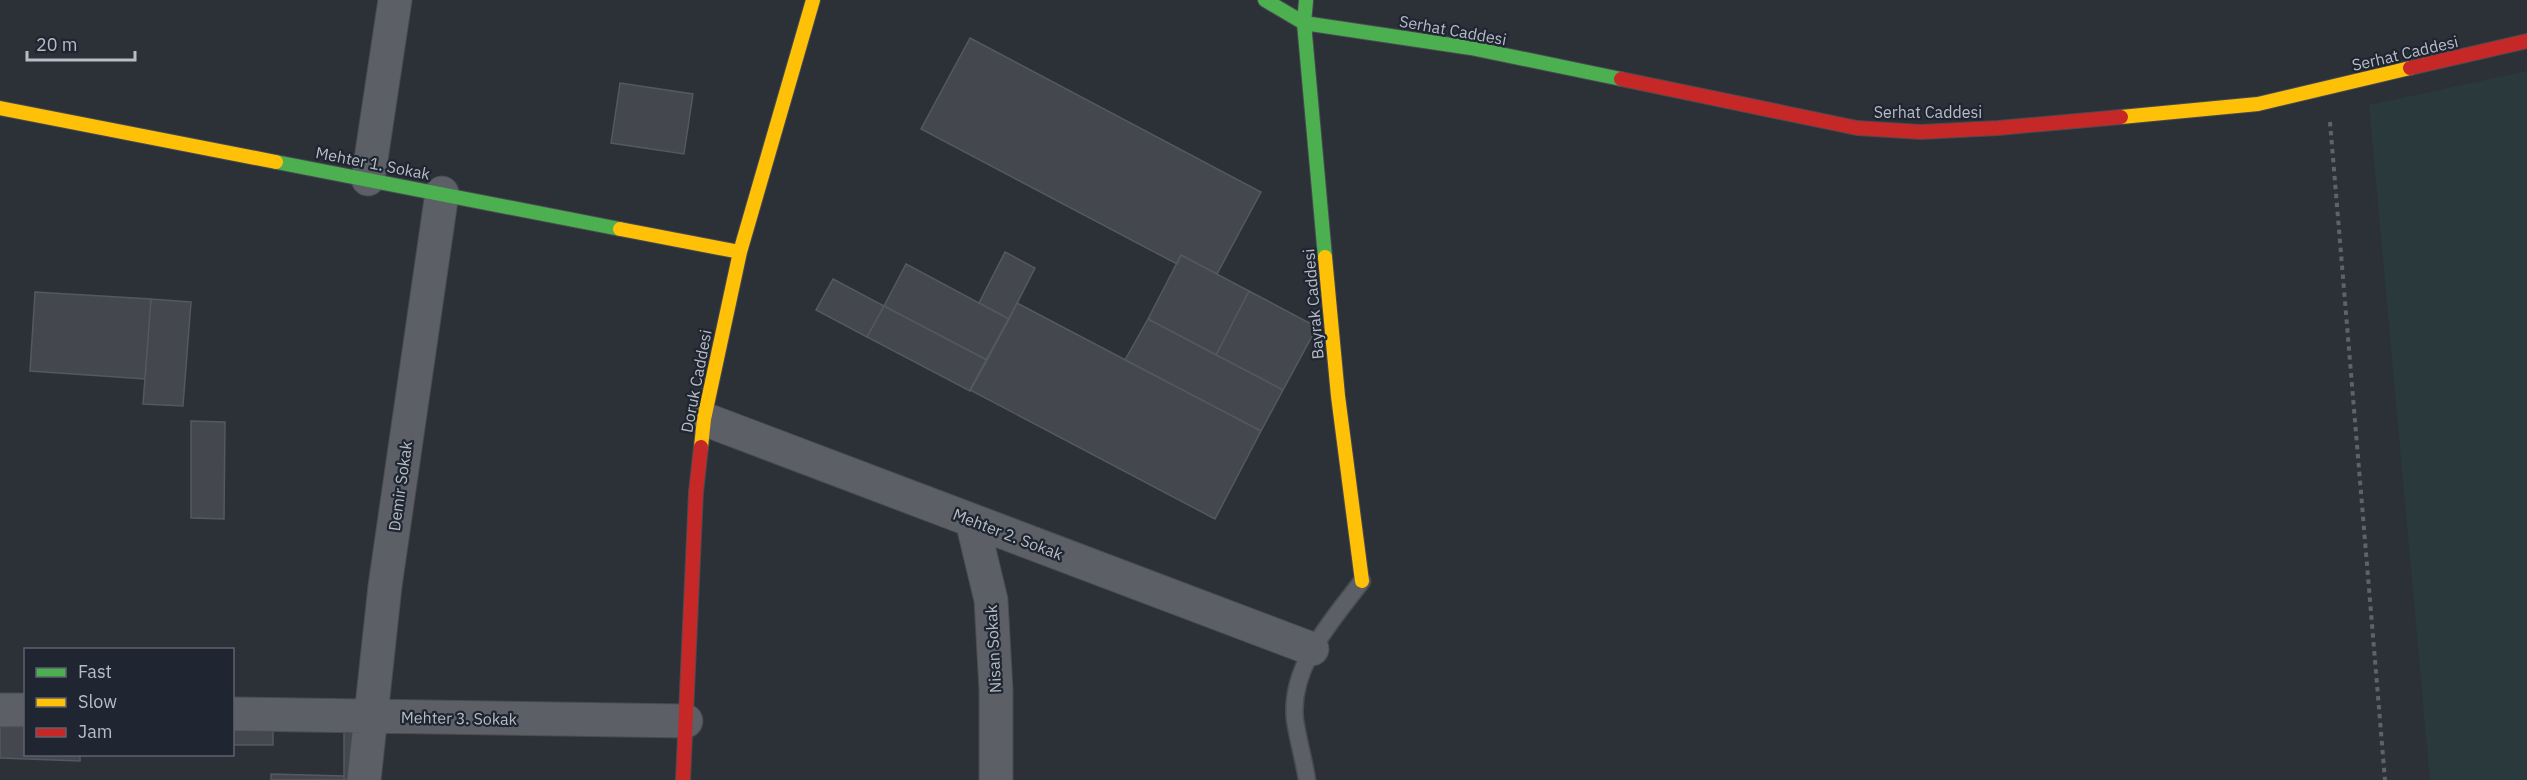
<svg xmlns="http://www.w3.org/2000/svg" width="2527" height="780" font-family="'IBM Plex Sans',sans-serif">
	<rect width="100%" height="100%" fill="#2c3037"/>
	<!-- green -->
	<path fill="#2a3a3c" d="M 2527,71 L 2527,780 L 2430,780 L 2369,105 Z"/>
	<!-- building -->
	<path fill="#44484e" stroke="#54585f" stroke-width="1.5" d="M 970,38 L 1261,192 L 1217,274 L 1181,255 L 1177,264 L 921,129 Z
		M 620,83 L 693,94 L 684,154 L 611,143 Z
		M 1005,252 L 1035,268 L 1009,319 L 979,303 Z
		M 1181,255 L 1249,291 L 1216,355 L 1148,319 Z
		M 906,264 L 1009,319 L 987,360 L 884,306 Z
		M 833,279 L 884,306 L 867,337 L 816,310 Z
		M 1249,291 L 1317,327 L 1283,390 L 1216,355 Z
		M 35,292 L 151,299 L 145,379 L 30,371 Z
		M 151,299 L 191,302 L 183,406 L 143,404 Z
		M 1017,303 L 1261,431 L 1215,519 L 970,390 Z
		M 884,306 L 987,360 L 970,391 L 867,337 Z
		M 1148,319 L 1283,390 L 1261,431 L 1125,360 Z
		M 191,421 L 225,422 L 224,519 L 191,518 Z
		M 0,711 L 26,713 L 26,754 L 80,754 L 80,761 L 0,758 Z
		M 232,721 L 273,722 L 273,745 L 232,745 Z
		M 344,725 L 370,725 L 369,780 L 344,780 Z
		M 271,774 L 344,776 L 344,780 L 271,780 Z"/>
	<g fill="none" stroke-linecap="round" stroke-linejoin="round">
		<!-- lane casing -->
		<g stroke="#484b50" stroke-width="19">
			<path id="lane" d="M 1307,780 C 1304,760 1298,740 1295,720 C 1289,666 1332,621 1362,581"/>
		</g>
		<!-- street casing -->
		<g stroke="#484b50" stroke-width="35">
			<path id="street" d="M 368,179 L 395,0
				M 704,419 L 1312,649
				M 972,521 L 991,600 L 996,690 L 996,780
				M 0,710 L 26,710
				M 232,714 L 686,721
				M 364,780 L 385,586 L 442,193"/>
		</g>
		<!-- fast casing -->
		<g stroke="#474b51" stroke-width="16">
			<path id="fast" d="M 1265,0 L 1304,23 L 1471,48 L 1621,79
				M 1306,1 L 1304,23 L 1325,257
				M 276,162 L 620,229"/>
		</g>
		<!-- slow casing -->
		<g stroke="#474b51" stroke-width="16">
			<path id="slow" d="M 0,108 L 276,162
				M 2121,117 L 2258,104 L 2410,68
				M 620,229 L 740,252
				M 1325,257 L 1338,396 L 1362,581
				M 701,447 L 704,419 L 740,252 L 813,0"/>
		</g>
		<!-- jam casing -->
		<g stroke="#474b51" stroke-width="16">
			<path id="jam" d="M 2410,68 L 2527,41
				M 1621,79 L 1857,128 L 1921,132 L 1998,128 L 2121,117
				M 683,780 L 696,492 L 701,447"/>
		</g>
		<!-- path -->
		<path stroke="#5f6368" stroke-width="4" stroke-dasharray="4.5 4.5" stroke-linecap="butt" d="M 2330,122 L 2385,780"/>
		<!-- lane -->
		<use href="#lane" stroke="#5c5f65" stroke-width="16"/>
		<!-- street -->
		<use href="#street" stroke="#5c5f65" stroke-width="33"/>
		<!-- fast -->
		<use href="#fast" stroke="#4caf50" stroke-width="14"/>
		<!-- slow -->
		<use href="#slow" stroke="#ffc107" stroke-width="14"/>
		<!-- jam -->
		<use href="#jam" stroke="#c62828" stroke-width="14"/>
	</g>
	<g text-anchor="middle" dominant-baseline="central" stroke-width="4.5" stroke-linejoin="round" paint-order="stroke">
		<!-- street labels -->
		<g font-size="16" fill="#b7bdc7" stroke="#202631">
			<text transform="translate(1453 30) rotate(10)">Serhat Caddesi</text>
			<text transform="translate(2405 53) rotate(-13)">Serhat Caddesi</text>
			<text x="1928" y="112">Serhat Caddesi</text>
			<text transform="translate(373 163) rotate(11)">Mehter 1. Sokak</text>
			<text transform="translate(1313 304) rotate(-95)">Bayrak Caddesi</text>
			<text transform="translate(696 381) rotate(-79)">Doruk Caddesi</text>
			<text transform="translate(400 486) rotate(-82)">Demir Sokak</text>
			<text transform="translate(1008 534) rotate(21)">Mehter 2. Sokak</text>
			<text transform="translate(993 649) rotate(-93)">Nisan Sokak</text>
			<text transform="translate(459 718) rotate(1)">Mehter 3. Sokak</text>
		</g>
	</g>
	<!-- legend -->
	<rect x="24" y="648" width="210" height="108" fill="#202631" stroke="#5c626d" stroke-width="1.5"/>
	<rect x="36" y="668" width="30" height="9" fill="#4caf50" stroke="#5c626d" stroke-width="1.5"/>
	<text x="78" y="678" font-size="18" fill="#b7bdc7">Fast</text>
	<rect x="36" y="698" width="30" height="9" fill="#ffc107" stroke="#5c626d" stroke-width="1.5"/>
	<text x="78" y="708" font-size="18" fill="#b7bdc7">Slow</text>
	<rect x="36" y="728" width="30" height="9" fill="#c62828" stroke="#5c626d" stroke-width="1.5"/>
	<text x="78" y="738" font-size="18" fill="#b7bdc7">Jam</text>
	<!-- scale -->
	<path d="M27 51v9h108v-9" fill="none" stroke="#b7bdc7" stroke-width="3"/>
	<text x="36" y="51" font-size="18" fill="#b7bdc7" stroke="#202631" stroke-width="4.5" paint-order="stroke">20 m</text>
</svg>
